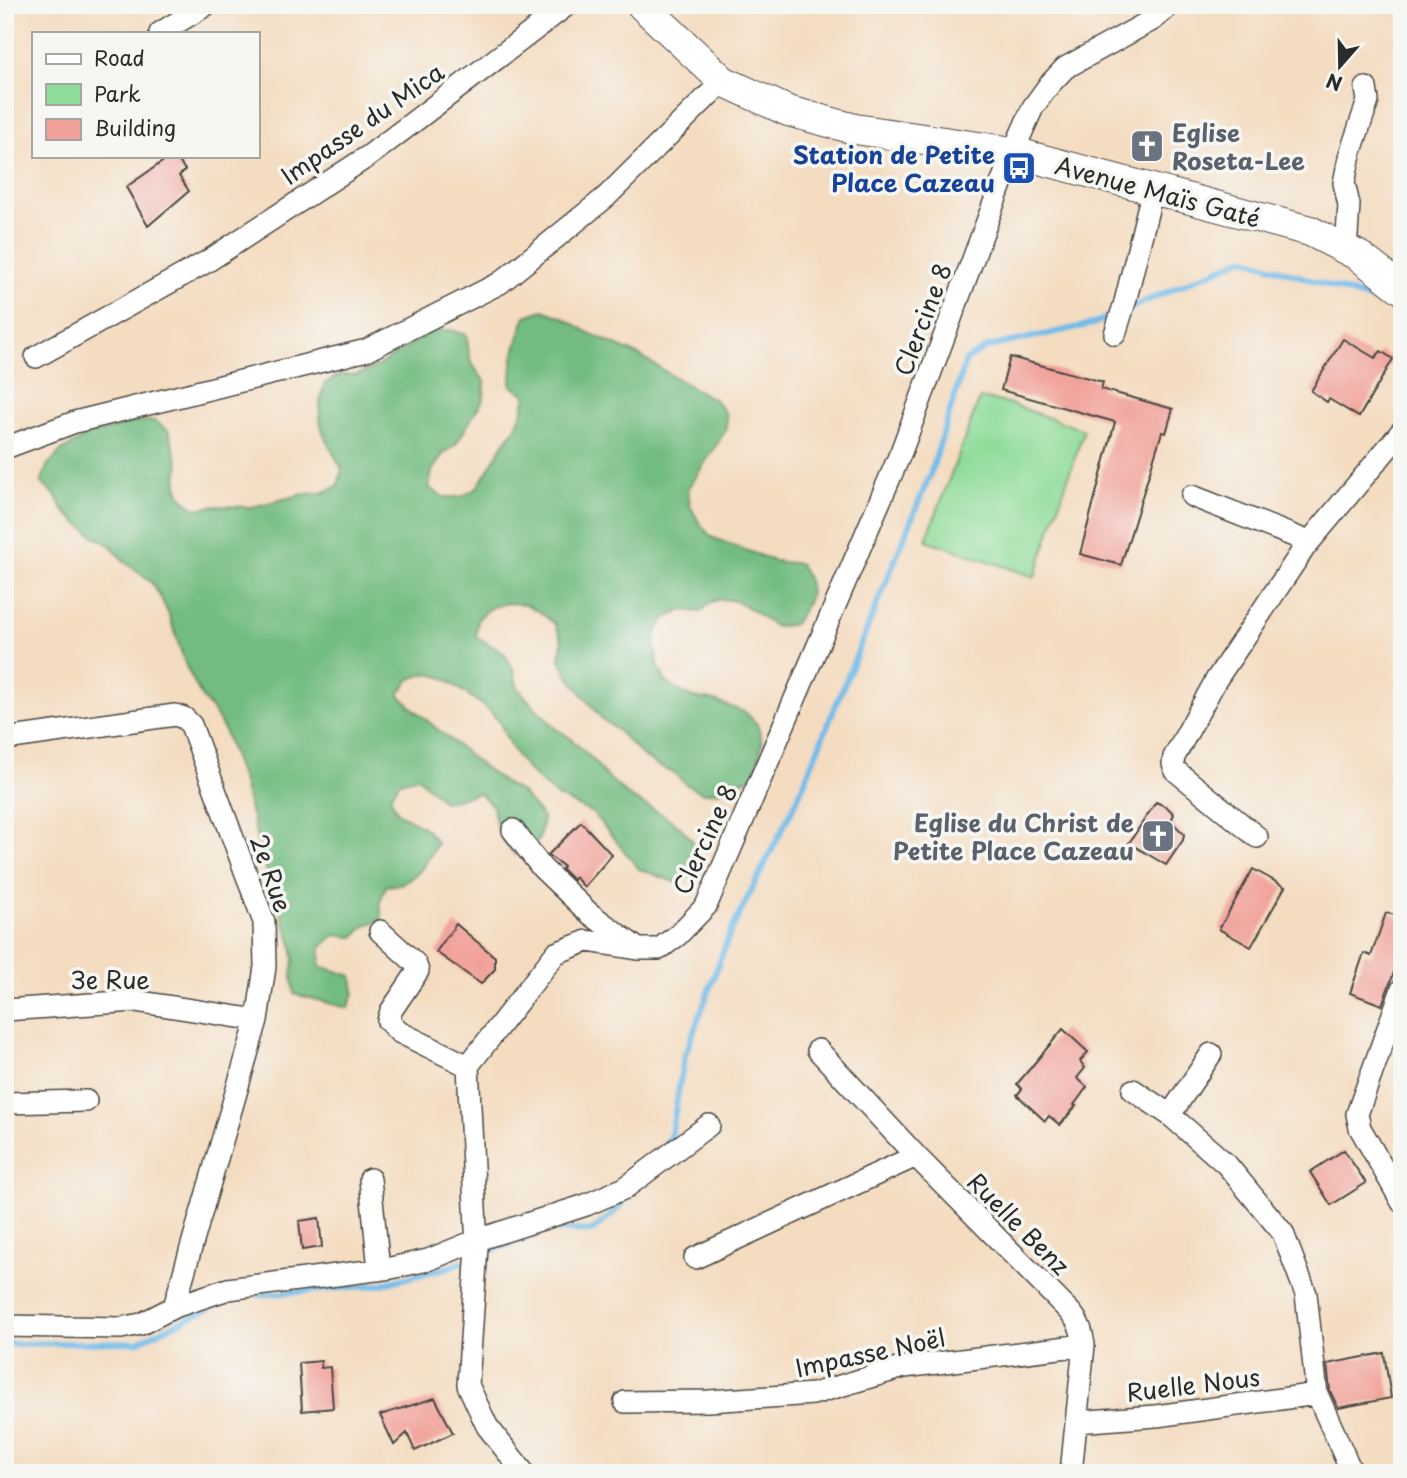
<svg xmlns="http://www.w3.org/2000/svg" width="1407" height="1478" font-family="'Playpen Sans',sans-serif">
	<rect width="100%" height="100%" fill="#f6f6f2"/>
	<filter id="ink" filterUnits="userSpaceOnUse"><feTurbulence type="fractalNoise" baseFrequency=".0143" numOctaves="2"/><feDisplacementMap in="SourceGraphic" scale="14" xChannelSelector="R" yChannelSelector="G"/><feConvolveMatrix kernelMatrix="1 2 1 2 8 2 1 2 1" color-interpolation-filters="sRGB"/></filter>
	<filter id="wash" filterUnits="userSpaceOnUse"><feTurbulence type="fractalNoise" baseFrequency=".00686" numOctaves="4" result="noise"/><feDisplacementMap in="SourceGraphic" scale="28" xChannelSelector="R" yChannelSelector="G"/><feGaussianBlur stdDeviation="1.57" result="paint"/><feColorMatrix in="noise" values="0 0 0 0 0 0 0 0 0 0 0 0 0 0 0 0 0 1.4 0 .05"/><feComposite in="paint" operator="in"/></filter>
	<g filter="url(#wash)">
		<rect width="100%" height="100%" fill="#f4dcc0"/>
		<!-- green -->
		<path fill="#8edc99" stroke="#5c8462" stroke-width="2" d="M 980,398 L 1007,403 L 1084,430 L 1035,577 L 926,540 Z"/>
		<!-- forest -->
		<path fill="#72bc81" stroke="#4e7456" stroke-width="2" d="M 543,310 L 562,317 L 591,334 L 640,356 L 671,375 L 715,400 L 726,414 L 726,430 L 688,489 L 690,506 L 699,522 L 711,537 L 774,561 L 800,564 C 816,591 811,599 794,624 L 776,627 C 758,616 737,593 714,601 C 709,603 704,609 700,612 L 682,610 L 666,618 L 656,632 L 655,648 L 658,665 L 665,681 L 679,691 L 694,698 L 712,700 L 745,712 L 757,724 L 762,742 L 756,775 L 721,791 L 703,793 L 687,785 L 674,773 L 658,766 L 642,755 L 617,730 L 602,719 L 568,676 L 560,659 L 562,640 L 555,624 L 540,612 L 525,604 L 507,603 L 490,608 L 478,619 L 476,636 L 505,654 L 513,669 L 517,686 L 527,699 L 555,728 L 569,737 L 594,761 L 604,774 L 631,798 L 664,815 L 679,826 L 692,840 L 695,857 L 692,875 L 677,883 L 639,869 L 593,813 L 556,796 L 530,772 L 518,758 L 508,741 L 500,723 L 488,709 L 444,678 L 426,673 L 410,679 L 399,694 L 411,707 L 478,763 L 506,784 L 521,792 L 543,818 L 540,836 L 533,851 L 515,855 C 499,836 496,830 493,806 L 479,793 L 444,802 L 418,777 L 400,782 L 390,796 L 397,812 L 426,829 L 437,843 C 429,859 420,876 403,883 C 398,885 391,885 386,886 L 380,902 L 382,919 L 366,925 L 354,937 L 335,935 L 321,947 L 320,966 L 352,976 L 354,993 L 348,1008 L 294,994 L 292,977 L 294,960 L 292,944 L 261,854 L 243,783 L 224,730 L 216,715 L 203,699 L 186,666 L 169,615 L 161,598 L 152,583 L 123,560 L 111,546 L 94,536 L 79,524 L 65,512 L 54,494 L 41,483 L 47,466 L 60,452 L 89,435 L 138,421 L 155,421 L 169,431 L 179,466 L 176,483 L 182,498 L 197,509 L 214,506 L 252,507 L 304,494 L 322,493 L 338,486 L 342,469 C 324,435 312,423 325,383 L 340,375 L 357,375 L 374,368 L 434,330 L 451,330 L 467,335 C 468,356 470,365 485,381 L 484,398 L 456,444 L 443,454 L 432,471 L 429,488 L 444,497 L 461,497 L 477,488 L 504,443 L 515,429 L 522,413 L 526,395 L 511,386 C 511,357 516,343 526,316 Z"/>
		<g fill="none" stroke-linecap="round" stroke-linejoin="round">
			<!-- stream -->
			<path stroke="#70bbe9" stroke-width="6" d="M 1130,308 L 1244,258 L 1394,307 L 1402,314
				M 662,1149 L 671,1135 L 684,1058 L 730,933 L 797,800 L 931,472 L 966,360 L 988,347 L 1093,324 L 1117,313
				M 482,1255 L 548,1229 L 592,1231 L 617,1210 L 629,1194
				M 259,1295 L 379,1285 L 450,1267 L 471,1259
				M 5,1344 L 137,1342 L 231,1298"/>
		</g>
		<g id="blocks">
			<!-- building -->
			<path fill="#f1a19a" d="M 171,156 L 175,156 L 185,170 L 179,176 L 189,191 L 148,226 L 126,187 Z
				M 1343,339 L 1375,358 L 1381,351 L 1393,359 L 1359,417 L 1329,399 L 1327,402 L 1311,391 Z
				M 1010,357 L 1103,382 L 1101,389 L 1173,409 L 1166,433 L 1162,432 L 1121,565 L 1080,554 L 1115,422 L 1001,390 Z
				M 1156,802 L 1167,807 L 1174,814 L 1171,821 L 1184,834 L 1183,840 L 1166,865 L 1129,843 Z
				M 581,822 L 612,855 L 584,887 L 575,877 L 573,880 L 562,869 L 563,866 L 548,855 Z
				M 1253,869 L 1285,887 L 1251,947 L 1219,929 Z
				M 1386,913 L 1396,915 L 1402,921 L 1402,964 L 1398,962 L 1382,1005 L 1350,993 L 1364,953 L 1371,956 Z
				M 456,924 L 495,957 L 495,969 L 481,984 L 436,952 Z
				M 1063,1029 L 1088,1052 L 1080,1061 L 1085,1068 L 1077,1078 L 1087,1087 L 1074,1105 L 1076,1106 L 1060,1125 L 1049,1116 L 1045,1121 L 1017,1095 L 1022,1089 L 1017,1084 Z
				M 1344,1150 L 1366,1183 L 1331,1205 L 1310,1172 Z
				M 319,1218 L 322,1247 L 302,1250 L 299,1221 Z
				M 1384,1353 L 1391,1398 L 1338,1408 L 1330,1391 L 1327,1364 Z
				M 321,1361 L 321,1368 L 330,1367 L 333,1408 L 302,1411 L 299,1363 Z
				M 435,1398 L 453,1433 L 415,1451 L 407,1433 L 394,1445 L 380,1415 Z"/>
		</g>
	</g>
	<g filter="url(#ink)">
		<use href="#blocks" fill-opacity="0" stroke="#494641" stroke-width="2"/>
		<g fill="none" stroke-linecap="round" stroke-linejoin="round">
			<!-- street casing -->
			<g stroke="#494641" stroke-width="24">
				<path id="street" d="M 160,33 L 206,5
					M 1346,250 L 1349,205 L 1344,183 L 1350,154 L 1368,101 L 1366,88
					M 1115,334 L 1125,302 L 1153,189
					M 36,357 L 208,261 L 370,155 L 567,5
					M 5,448 L 75,422 L 367,350 L 500,283 L 606,197 L 723,81
					M 1192,496 L 1309,542
					M 5,739 L 175,715 L 184,718 L 191,725 L 264,922 L 265,967 L 257,1020 L 174,1307
					M 513,830 L 542,868 L 589,913 L 634,946
					M 1257,837 L 1176,771 L 1173,764 L 1174,757 L 1216,680 L 1305,547 L 1402,431
					M 380,931 L 415,963 L 418,971 L 391,1011 L 388,1021 L 399,1032 L 468,1066
					M 1402,989 L 1357,1114 L 1360,1128 L 1402,1202
					M 5,1010 L 135,1001 L 257,1020
					M 818,1050 L 916,1156 L 1072,1314 C 1080,1324 1082,1332 1084,1345 L 1071,1473
					M 1133,1090 L 1170,1115 L 1227,1165 L 1283,1233 L 1306,1294 L 1317,1394 L 1352,1473
					M 5,1103 L 86,1101
					M 1170,1115 L 1211,1054
					M 370,1179 L 379,1270
					M 695,1258 L 916,1156
					M 5,1326 L 121,1328 L 141,1324 L 174,1307 L 228,1289 L 391,1268 L 428,1260 L 477,1240 L 586,1205 L 625,1188 L 709,1125
					M 625,1402 L 709,1401 L 813,1394 L 904,1367 L 1084,1345
					M 1076,1422 L 1156,1416 L 1317,1394
					M 524,1473 L 487,1426 L 468,1385 L 477,1247 L 468,1066 L 556,953 L 587,941 L 638,949 L 659,949 L 678,935 L 706,906 L 901,452 L 1013,152 L 1033,107 L 1049,85 L 1065,68 L 1154,19 L 1170,5"/>
			</g>
			<!-- secondary casing -->
			<g stroke="#494641" stroke-width="32">
				<path id="secondary" d="M 642,5 L 723,81 L 788,111 L 855,129 L 1013,152 L 1310,231 L 1359,256 L 1402,289"/>
			</g>
			<!-- street -->
			<use href="#street" stroke="#fff" stroke-width="21"/>
			<!-- secondary -->
			<use href="#secondary" stroke="#fff" stroke-width="30"/>
		</g>
	</g>
	<!-- icons -->
	<defs>
		<g id="church-square" transform="scale(1.75)"><rect x="-9" y="-9" width="18" height="18" rx="4" fill="#6b7280" stroke="#f6f6f2"/><path d="M-1.2-6h2.4v3.5h3.3v2.4h-3.3V6h-2.4V-.1h-3.3v-2.4h3.3Z" fill="#fff"/></g>
		<g id="bus-square" transform="scale(1.75)"><rect x="-9" y="-9" width="18" height="18" rx="4" fill="#1a4fb4" stroke="#f6f6f2"/><path d="M-5-6H5V4H4V6H2V4H-2V6H-4V4H-5ZM-3.5-4V0h7V-4ZM-3.5 1.2v1.5H-2V1.2ZM2 1.2v1.5H3.5V1.2Z" fill="#fff"/></g>
	</defs>
	<g fill-rule="evenodd">
		<use href="#church-square" x="1147" y="146"/>
		<use href="#bus-square" x="1019" y="168"/>
		<use href="#church-square" x="1158" y="836"/>
	</g>
	<g text-anchor="middle" dominant-baseline="central" stroke-width="7" stroke-linejoin="round" paint-order="stroke">
		<!-- street labels -->
		<g font-size="24" fill="#2b2b2b" stroke="#f6f6f2">
			<text transform="translate(362 123) rotate(-35)">Impasse du Mica</text>
			<text transform="translate(1158 191) rotate(15)">Avenue Maïs Gaté</text>
			<text transform="translate(922 319) rotate(-69)">Clercine 8</text>
			<text transform="translate(704 839) rotate(-65)">Clercine 8</text>
			<text transform="translate(272 873) rotate(71)">2e Rue</text>
			<text x="110" y="979">3e Rue</text>
			<text transform="translate(1019 1223) rotate(45)">Ruelle Benz</text>
			<text transform="translate(870 1352) rotate(-12)">Impasse Noël</text>
			<text transform="translate(1193 1384) rotate(-7)">Ruelle Nous</text>
		</g>
		<!-- worship labels -->
		<g font-size="24" font-weight="bold" fill="#5b616d" stroke="#f6f6f2" text-anchor="start">
			<text x="1172" y="132">Eglise<tspan x="1172" dy="28">Roseta-Lee</tspan></text>
			<text x="1134" y="822" text-anchor="end">Eglise du Christ de<tspan x="1134" dy="28">Petite Place Cazeau</tspan></text>
		</g>
		<!-- transit labels -->
		<g font-size="24" font-weight="bold" fill="#164399" stroke="#f6f6f2" text-anchor="end">
			<text x="995" y="154">Station de Petite<tspan x="995" dy="28">Place Cazeau</tspan></text>
		</g>
	</g>
	<!-- margin -->
	<rect width="1407" height="1478" fill="none" stroke="#f6f6f2" stroke-width="28"/>
	<!-- legend -->
	<rect x="32" y="32" width="228" height="126" fill="#f6f6f2" stroke="#a5a5a2" stroke-width="2"/>
	<rect x="46" y="54" width="35" height="10" fill="#ffffff" stroke="#a5a5a2" stroke-width="2"/>
	<text x="94" y="66" font-size="21" fill="#2b2b2b">Road</text>
	<rect x="46" y="84" width="35" height="21" fill="#8edc99" stroke="#a5a5a2" stroke-width="2"/>
	<text x="94" y="102" font-size="21" fill="#2b2b2b">Park</text>
	<rect x="46" y="119" width="35" height="21" fill="#f1a19a" stroke="#a5a5a2" stroke-width="2"/>
	<text x="94" y="136" font-size="21" fill="#2b2b2b">Building</text>
	<!-- north arrow -->
	<g transform="translate(1340 66) rotate(200)" stroke="#f6f6f2" stroke-width="5" paint-order="stroke">
	<path d="M0-5L12 26L0 18L-12 26Z" fill="#2b2b2b"/>
	<text y="-10" font-size="19" font-weight="bold" text-anchor="middle" fill="#2b2b2b">N</text>
	</g>
</svg>
